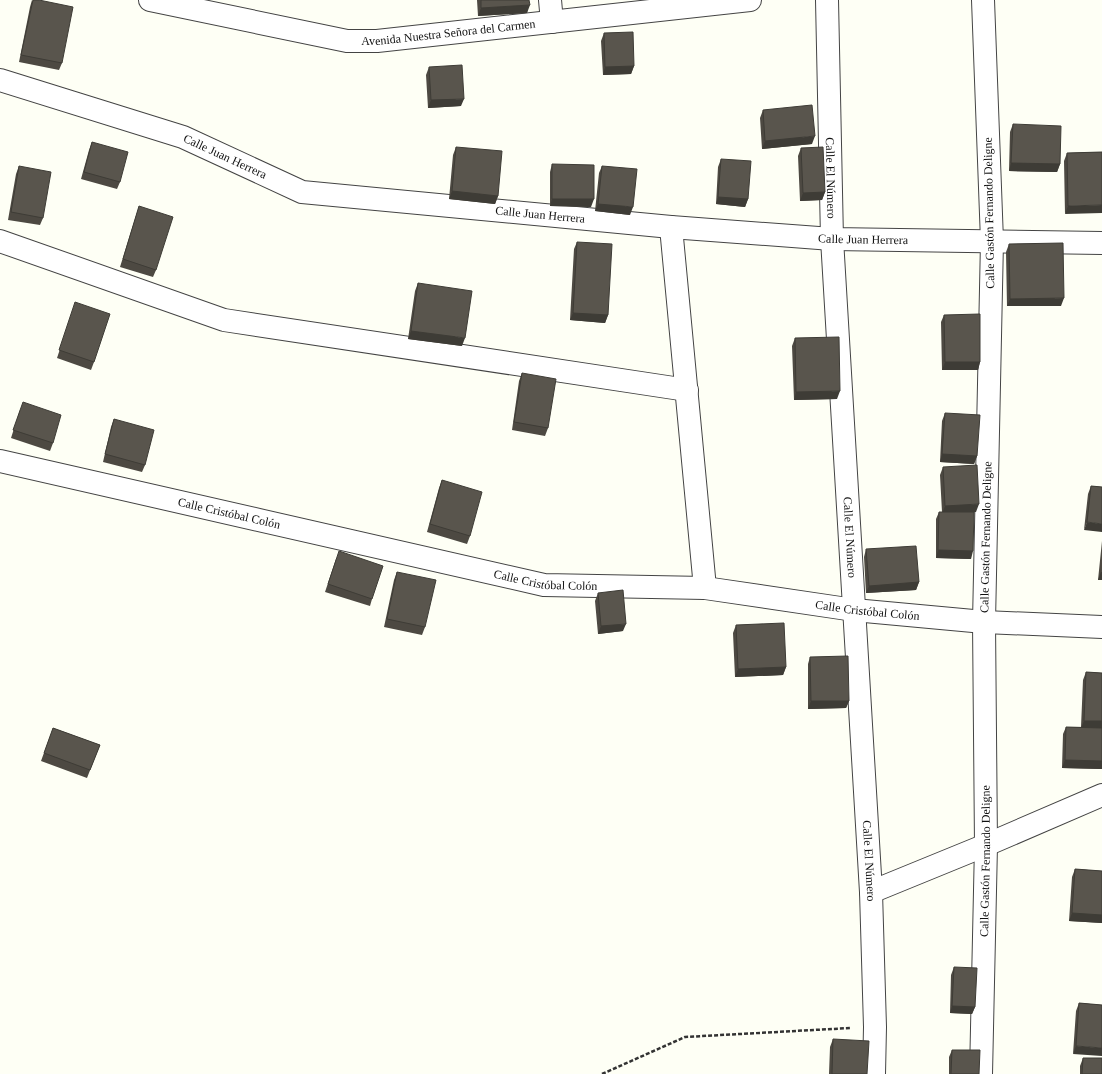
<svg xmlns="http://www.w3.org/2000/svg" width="1102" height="1074" font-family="Georgia,serif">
	<rect width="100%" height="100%" fill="#fefff5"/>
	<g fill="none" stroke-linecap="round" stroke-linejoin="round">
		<!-- minor casing -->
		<g stroke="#444" stroke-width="24">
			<g id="minor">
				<path id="s1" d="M 150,0 L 347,41 L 377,41 L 750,0"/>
				<path d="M 550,0 L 552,22"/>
				<path id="s2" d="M 827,0 L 832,239 L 871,892 L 875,1027 L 874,1074"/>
				<path id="s3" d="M 0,80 L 183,137 L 302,192 L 671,227 L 832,239 L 1102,243"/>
				<path d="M 671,227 L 705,588"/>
				<path d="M 0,241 L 224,320 L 687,390"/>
				<path id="s4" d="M 0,461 L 544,585 L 705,588 L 854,610 L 984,622 L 1102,627"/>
				<path d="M 871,892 L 986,845 L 1102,795"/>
				<path id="s5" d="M 981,1074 L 986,845 L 984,622 L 992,241 L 983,0"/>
			</g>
		</g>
		<!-- path -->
		<path stroke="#333" stroke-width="2.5" stroke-dasharray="4 2" stroke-linecap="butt" d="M 602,1074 L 685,1037 L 850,1028"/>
		<!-- minor -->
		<use href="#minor" stroke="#fff" stroke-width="22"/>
	</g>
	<!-- wall -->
	<path fill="#4d4942" d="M 32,0 L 62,63 L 59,70 L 19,62 L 30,7 Z
		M 477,0 L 529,0 L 527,13 L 478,16 Z
		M 604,33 L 634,66 L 631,74 L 603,75 L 601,41 Z
		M 429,67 L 461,106 L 428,108 L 426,75 Z
		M 763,110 L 812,144 L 762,149 L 760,118 Z
		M 1013,124 L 1060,164 L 1057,172 L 1009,171 L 1010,132 Z
		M 92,142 L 120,182 L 117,189 L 81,179 L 89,150 Z
		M 456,147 L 498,196 L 495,204 L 449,199 L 453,155 Z
		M 801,148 L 825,192 L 822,200 L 800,201 L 798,156 Z
		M 1102,152 L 1065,214 L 1064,161 L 1067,153 Z
		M 721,159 L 748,199 L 745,207 L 716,204 L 718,167 Z
		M 552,164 L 591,207 L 550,206 L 550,172 Z
		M 19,166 L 43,218 L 40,225 L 8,220 L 16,174 Z
		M 602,166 L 630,215 L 595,211 L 599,173 Z
		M 139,206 L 156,270 L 153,277 L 120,267 Z
		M 577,242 L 608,315 L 605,323 L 570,320 L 574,249 Z
		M 1009,244 L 1061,306 L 1007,306 L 1006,252 Z
		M 418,283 L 462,346 L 408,339 L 415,291 Z
		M 73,310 L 94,362 L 91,370 L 57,358 Z
		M 944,315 L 980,362 L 978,370 L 942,370 L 941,322 Z
		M 795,338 L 837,399 L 794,400 L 792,346 Z
		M 522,373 L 548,428 L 545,436 L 512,430 L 519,381 Z
		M 20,410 L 53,443 L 50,451 L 11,438 Z
		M 945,413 L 977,456 L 974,464 L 940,462 L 942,421 Z
		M 114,419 L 145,465 L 142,472 L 103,462 L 111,427 Z
		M 943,467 L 976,512 L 973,512 L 971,559 L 936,558 L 936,519 L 939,512 L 942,512 L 940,475 Z
		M 442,480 L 470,536 L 467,544 L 427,532 L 439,488 Z
		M 1091,486 L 1102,487 L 1084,530 L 1088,494 Z
		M 1102,541 L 1102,580 L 1098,580 Z
		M 866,549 L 919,582 L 916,590 L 866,593 L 864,557 Z
		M 336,559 L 372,599 L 370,606 L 325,592 Z
		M 397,572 L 425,627 L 422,635 L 384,627 L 394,580 Z
		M 598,593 L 623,631 L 598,634 L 595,601 Z
		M 736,625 L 786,667 L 783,675 L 735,677 L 733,633 Z
		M 810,657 L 849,701 L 846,708 L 808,709 L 808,664 Z
		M 1086,672 L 1102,673 L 1102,769 L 1062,768 L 1063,734 L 1066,727 L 1081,727 L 1083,680 Z
		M 53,728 L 100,745 L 87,778 L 41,761 Z
		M 1075,869 L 1102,871 L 1102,923 L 1069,921 L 1072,877 Z
		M 954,967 L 975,1007 L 972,1014 L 950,1013 L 951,975 Z
		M 1079,1003 L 1102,1005 L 1073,1054 L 1076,1011 Z
		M 833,1039 L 867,1074 L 829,1074 L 830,1047 Z
		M 952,1050 L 979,1074 L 949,1074 L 949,1057 Z
		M 1083,1058 L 1102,1074 L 1080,1074 L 1080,1066 Z"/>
	<!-- shaded-wall -->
	<path fill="#3e3c36" d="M 530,5 L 527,13 L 478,16 L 481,8 Z
		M 634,66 L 631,74 L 603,75 L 605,67 Z
		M 464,99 L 461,106 L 428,108 L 431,100 Z
		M 815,136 L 812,144 L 762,149 L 765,141 Z
		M 1011,163 L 1060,164 L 1057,172 L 1009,171 Z
		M 452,191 L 498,196 L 495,204 L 449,199 Z
		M 825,192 L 822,200 L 800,201 L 803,193 Z
		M 718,197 L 748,199 L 745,207 L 716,204 Z
		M 552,199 L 594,199 L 591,207 L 550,206 Z
		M 598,204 L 633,207 L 630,215 L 595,211 Z
		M 1102,205 L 1102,213 L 1065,214 L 1068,206 Z
		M 1064,298 L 1061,306 L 1007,306 L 1010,299 Z
		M 573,313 L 608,315 L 605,323 L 570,320 Z
		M 411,331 L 465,338 L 462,346 L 408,339 Z
		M 945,362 L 980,362 L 978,370 L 942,370 Z
		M 840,391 L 837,399 L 794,400 L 796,392 Z
		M 942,454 L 977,456 L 974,464 L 940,462 Z
		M 979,504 L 976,512 L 942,514 L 945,506 Z
		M 1087,522 L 1102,524 L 1102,532 L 1084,530 Z
		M 938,550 L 973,551 L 971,559 L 936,558 Z
		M 1101,572 L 1102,572 L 1102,580 L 1098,580 Z
		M 919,582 L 916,590 L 866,593 L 869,586 Z
		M 626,624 L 623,631 L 598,634 L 601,626 Z
		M 786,667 L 783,675 L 735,677 L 738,669 Z
		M 811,701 L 849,701 L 846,708 L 808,709 Z
		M 1084,721 L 1102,721 L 1102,729 L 1081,728 Z
		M 1065,760 L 1102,761 L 1102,769 L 1062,768 Z
		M 1072,913 L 1102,915 L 1102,923 L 1069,921 Z
		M 952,1006 L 975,1007 L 972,1014 L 950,1013 Z
		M 1076,1046 L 1102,1048 L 1102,1056 L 1073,1054 Z"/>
	<!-- building -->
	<path fill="#59554d" stroke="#3e3c36" d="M 33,0 L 39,0 L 73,7 L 62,63 L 21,55 Z
		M 481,0 L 529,0 L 530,5 L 481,8 Z
		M 633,32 L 634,66 L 605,67 L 604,33 Z
		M 462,65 L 464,99 L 431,100 L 429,67 Z
		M 812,105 L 815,136 L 765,141 L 763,110 Z
		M 1013,124 L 1061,126 L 1060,164 L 1011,163 Z
		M 92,142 L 128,152 L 120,182 L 84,172 Z
		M 456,147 L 502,151 L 498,196 L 452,191 Z
		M 823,147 L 825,192 L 803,193 L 801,148 Z
		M 1102,152 L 1102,205 L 1068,206 L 1067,153 Z
		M 721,159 L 751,161 L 748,199 L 718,197 Z
		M 552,164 L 594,165 L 594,199 L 552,199 Z
		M 19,166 L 51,172 L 43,218 L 11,212 Z
		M 602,166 L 637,169 L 633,207 L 598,204 Z
		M 139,206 L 173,217 L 156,270 L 123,259 Z
		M 577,242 L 612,244 L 608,315 L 573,313 Z
		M 1063,243 L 1064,298 L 1010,299 L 1009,244 Z
		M 418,283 L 472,291 L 465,338 L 411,331 Z
		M 75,302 L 110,314 L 94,362 L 59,350 Z
		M 980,314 L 980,362 L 945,362 L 944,315 Z
		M 839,337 L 840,391 L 796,392 L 795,338 Z
		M 522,373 L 556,379 L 548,428 L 514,422 Z
		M 23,402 L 61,415 L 53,443 L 13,430 Z
		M 945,413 L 980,415 L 977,456 L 942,454 Z
		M 114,419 L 154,430 L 145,465 L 105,454 Z
		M 977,465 L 979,504 L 945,506 L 943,467 Z
		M 442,480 L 482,492 L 470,536 L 430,524 Z
		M 1091,486 L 1102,487 L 1102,524 L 1087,522 Z
		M 939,512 L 974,512 L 973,551 L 938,550 Z
		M 916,546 L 919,582 L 869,586 L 866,549 Z
		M 339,551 L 383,566 L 372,599 L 328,584 Z
		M 397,572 L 436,580 L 425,627 L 387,619 Z
		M 623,590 L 626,624 L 601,626 L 598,593 Z
		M 784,623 L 786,667 L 738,669 L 736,625 Z
		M 848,656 L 849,701 L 811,701 L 810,657 Z
		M 1086,672 L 1102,673 L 1102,721 L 1084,721 Z
		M 1066,727 L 1102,728 L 1102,761 L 1065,760 Z
		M 53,728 L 100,745 L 90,770 L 44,753 Z
		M 1075,869 L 1102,871 L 1102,915 L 1072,913 Z
		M 954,967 L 977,968 L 975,1007 L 952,1006 Z
		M 1079,1003 L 1102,1005 L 1102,1048 L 1076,1046 Z
		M 833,1039 L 869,1041 L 867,1074 L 832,1074 Z
		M 952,1050 L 980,1050 L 979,1074 L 951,1074 Z
		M 1083,1058 L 1102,1058 L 1102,1074 L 1082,1074 Z"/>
	<g text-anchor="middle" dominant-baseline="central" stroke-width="4" stroke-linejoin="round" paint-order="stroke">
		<!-- street labels -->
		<g font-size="12" fill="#111" stroke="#fff">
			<text stroke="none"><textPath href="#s1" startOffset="303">Avenida Nuestra Señora del Carmen</textPath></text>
			<text stroke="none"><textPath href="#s3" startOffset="238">Calle Juan Herrera</textPath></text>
			<text stroke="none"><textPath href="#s2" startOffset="178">Calle El Número</textPath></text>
			<text transform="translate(989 213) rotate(-91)">Calle Gastón Fernando Deligne</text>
			<text stroke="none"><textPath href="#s3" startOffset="562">Calle Juan Herrera</textPath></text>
			<text stroke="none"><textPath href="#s3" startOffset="886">Calle Juan Herrera</textPath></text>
			<text stroke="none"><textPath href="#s4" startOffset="235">Calle Cristóbal Colón</textPath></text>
			<text stroke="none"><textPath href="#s2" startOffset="538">Calle El Número</textPath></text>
			<text stroke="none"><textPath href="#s5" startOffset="537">Calle Gastón Fernando Deligne</textPath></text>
			<text stroke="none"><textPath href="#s4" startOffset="559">Calle Cristóbal Colón</textPath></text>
			<text stroke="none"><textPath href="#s4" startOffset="883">Calle Cristóbal Colón</textPath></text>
			<text stroke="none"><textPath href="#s2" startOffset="862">Calle El Número</textPath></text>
			<text stroke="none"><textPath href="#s5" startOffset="213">Calle Gastón Fernando Deligne</textPath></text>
		</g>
	</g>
</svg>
